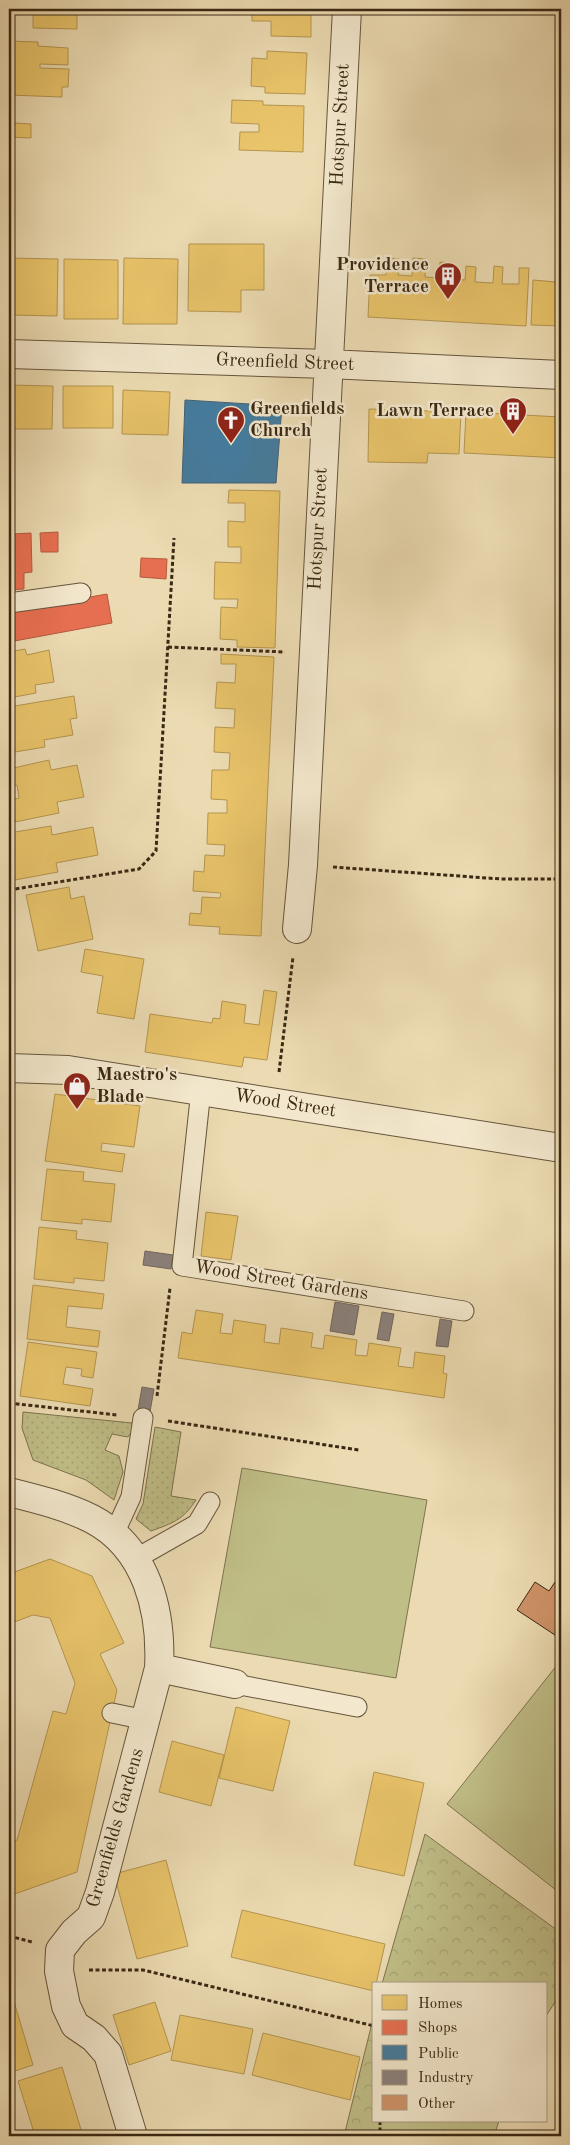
<svg xmlns="http://www.w3.org/2000/svg" width="570" height="2145" font-family="'Old Standard TT',serif">
	<defs>
		<pattern id="grass-dots" width="8" height="8" patternUnits="userSpaceOnUse" patternTransform="scale(1.25)"><rect width="8" height="8" fill="#c0be87"/><path d="M2 2h.1M6 6h.1" fill="none" stroke="#a6a374" stroke-width="1.8" stroke-linecap="round"/></pattern>
		<pattern id="park-crowns" width="20" height="18" patternUnits="userSpaceOnUse" patternTransform="scale(1.25)"><rect width="20" height="18" fill="#c0be87"/><path d="M2 6a3 3 0 1 1 6 0M12 15a3 3 0 1 1 6 0" fill="none" stroke="#a6a374"/></pattern>
	</defs>
	<rect width="100%" height="100%" fill="#ecdbb2"/>
	<filter id="stains"><feTurbulence type="fractalNoise" baseFrequency=".004" numOctaves="4"/><feColorMatrix values="0 0 0 0 .2 0 0 0 0 .09 0 0 0 0 .02 0 0 0 .5 -.17"/></filter>
	<radialGradient id="worn" r=".72"><stop offset=".6" stop-color="#630" stop-opacity="0"/><stop offset="1" stop-color="#630" stop-opacity=".3"/></radialGradient>
	<!-- grass -->
	<path fill="url(#grass-dots)" stroke="#7d734e" d="M 23,1412 L 132,1423 L 133,1430 L 128,1437 L 112,1434 L 105,1450 L 119,1456 L 123,1472 L 114,1500 L 86,1480 L 33,1460 L 22,1428 Z
		M 155,1427 L 181,1432 L 171,1496 L 196,1500 C 183,1520 173,1523 151,1531 L 136,1519 L 143,1504 Z"/>
	<!-- park -->
	<path fill="url(#park-crowns)" stroke="#7d734e" d="M 425,1834 L 561,1933 L 561,1993 L 546,2016 L 546,1984 L 382,1984 Z
		M 374,2015 L 374,2121 L 499,2121 L 494,2136 L 344,2136 Z"/>
	<!-- garden -->
	<path fill="#c0be87" stroke="#7d734e" d="M 242,1468 L 427,1500 L 396,1678 L 210,1647 Z
		M 561,1660 L 561,1894 L 447,1804 Z"/>
	<!-- homes -->
	<path fill="#e9c46a" stroke="#b49550" d="M 33,9 L 77,9 L 77,29 L 33,28 Z
		M 252,9 L 311,9 L 311,37 L 271,36 L 271,21 L 252,21 Z
		M 9,41 L 38,42 L 38,46 L 68,48 L 68,65 L 40,64 L 40,68 L 69,69 L 68,87 L 62,87 L 62,97 L 9,95 Z
		M 267,51 L 307,53 L 305,94 L 265,93 L 265,87 L 251,86 L 252,58 L 267,59 Z
		M 232,100 L 263,101 L 263,105 L 304,106 L 303,152 L 239,150 L 240,132 L 259,132 L 259,124 L 231,123 Z
		M 9,111 L 14,111 L 14,123 L 31,124 L 31,138 L 9,137 Z
		M 189,244 L 264,244 L 264,290 L 241,290 L 241,312 L 188,311 Z
		M 9,258 L 58,259 L 57,316 L 9,315 Z
		M 124,258 L 178,259 L 177,324 L 123,324 Z
		M 387,258 L 399,259 L 398,275 L 412,276 L 413,258 L 426,259 L 425,277 L 439,278 L 440,262 L 451,263 L 451,279 L 465,280 L 466,266 L 476,267 L 475,282 L 493,283 L 494,266 L 503,267 L 502,284 L 519,284 L 519,268 L 529,268 L 526,326 L 368,317 L 370,275 L 386,275 Z
		M 64,259 L 118,260 L 118,319 L 64,319 Z
		M 533,280 L 557,282 L 557,290 L 561,290 L 561,326 L 531,325 Z
		M 9,385 L 53,386 L 52,429 L 9,429 Z
		M 63,386 L 113,386 L 113,428 L 63,428 Z
		M 123,390 L 170,392 L 168,435 L 122,434 Z
		M 369,409 L 461,412 L 459,454 L 428,453 L 427,463 L 368,462 Z
		M 466,412 L 561,417 L 561,458 L 464,453 Z
		M 229,490 L 280,491 L 275,648 L 237,647 L 237,640 L 220,639 L 221,607 L 237,608 L 238,599 L 214,599 L 215,562 L 241,563 L 241,547 L 228,547 L 228,521 L 245,522 L 245,503 L 228,503 Z
		M 25,649 L 27,655 L 49,650 L 54,682 L 35,685 L 36,693 L 9,698 L 9,652 Z
		M 221,654 L 274,657 L 261,936 L 219,934 L 220,927 L 189,925 L 190,913 L 201,914 L 202,897 L 220,898 L 221,893 L 193,891 L 194,871 L 204,872 L 205,855 L 224,856 L 225,845 L 207,844 L 208,813 L 227,813 L 227,800 L 211,799 L 212,770 L 229,770 L 230,753 L 214,752 L 215,727 L 234,728 L 235,709 L 215,708 L 217,682 L 235,683 L 236,664 L 221,664 Z
		M 74,696 L 77,718 L 70,719 L 73,735 L 44,740 L 45,747 L 9,753 L 9,707 Z
		M 49,760 L 51,770 L 77,765 L 84,797 L 57,802 L 59,813 L 15,822 L 11,800 L 19,798 L 17,785 L 9,787 L 9,769 Z
		M 51,826 L 52,835 L 93,827 L 98,855 L 56,863 L 58,872 L 15,880 L 9,847 L 9,833 Z
		M 69,887 L 71,899 L 84,896 L 93,939 L 38,951 L 26,895 Z
		M 85,949 L 144,959 L 134,1019 L 97,1013 L 103,976 L 81,972 Z
		M 264,990 L 277,992 L 267,1060 L 244,1057 L 242,1067 L 145,1052 L 150,1014 L 212,1023 L 213,1018 L 220,1019 L 222,1001 L 246,1005 L 244,1023 L 259,1025 Z
		M 55,1094 L 140,1106 L 134,1147 L 102,1143 L 101,1151 L 125,1154 L 122,1172 L 45,1161 Z
		M 47,1169 L 84,1172 L 83,1181 L 115,1184 L 111,1222 L 82,1219 L 82,1224 L 41,1220 Z
		M 206,1212 L 238,1216 L 231,1260 L 201,1256 Z
		M 39,1227 L 77,1231 L 76,1239 L 108,1243 L 104,1281 L 74,1278 L 74,1283 L 34,1279 Z
		M 33,1285 L 104,1294 L 102,1309 L 68,1306 L 66,1327 L 100,1331 L 98,1347 L 27,1339 Z
		M 196,1310 L 223,1314 L 220,1333 L 232,1334 L 234,1320 L 266,1325 L 264,1342 L 279,1344 L 281,1328 L 313,1333 L 311,1347 L 323,1349 L 325,1335 L 357,1340 L 355,1355 L 367,1356 L 369,1343 L 401,1348 L 398,1366 L 413,1368 L 415,1352 L 445,1356 L 443,1373 L 447,1374 L 444,1398 L 178,1358 L 182,1332 L 192,1334 Z
		M 28,1342 L 97,1352 L 93,1378 L 81,1376 L 82,1369 L 66,1367 L 63,1384 L 93,1389 L 90,1406 L 20,1396 Z
		M 50,1559 L 92,1576 L 124,1643 L 100,1654 L 117,1690 L 77,1872 L 9,1896 L 9,1843 L 17,1840 L 53,1711 L 66,1714 L 75,1683 L 50,1618 L 33,1615 L 9,1624 L 9,1574 Z
		M 236,1707 L 290,1721 L 273,1791 L 219,1778 Z
		M 172,1741 L 224,1755 L 211,1806 L 159,1792 Z
		M 374,1772 L 424,1783 L 404,1876 L 354,1865 Z
		M 166,1860 L 188,1946 L 137,1959 L 114,1874 Z
		M 242,1910 L 385,1944 L 376,1984 L 374,1984 L 374,1991 L 231,1957 Z
		M 9,1985 L 33,2065 L 9,2073 Z
		M 155,2002 L 171,2051 L 129,2065 L 113,2015 Z
		M 180,2015 L 253,2029 L 244,2074 L 171,2060 Z
		M 263,2033 L 360,2057 L 350,2100 L 252,2075 Z
		M 62,2067 L 83,2136 L 35,2136 L 18,2081 Z"/>
	<!-- shops -->
	<path fill="#e76f51" stroke="#b35a3f" d="M 58,532 L 58,552 L 41,552 L 40,533 Z
		M 31,533 L 32,572 L 24,573 L 24,589 L 9,590 L 9,549 L 12,549 L 12,534 Z
		M 141,558 L 167,559 L 166,579 L 140,577 Z
		M 107,594 L 112,623 L 9,642 L 9,607 L 33,607 Z"/>
	<!-- public -->
	<path fill="#457b9d" stroke="#426274" d="M 185,400 L 282,406 L 276,483 L 182,483 Z"/>
	<!-- industry -->
	<path fill="#8a817c" stroke="#72665d" d="M 145,1251 L 173,1255 L 171,1269 L 143,1265 Z
		M 335,1302 L 359,1306 L 354,1335 L 330,1331 Z
		M 382,1312 L 394,1314 L 389,1341 L 377,1339 Z
		M 440,1319 L 452,1321 L 448,1347 L 436,1346 Z
		M 142,1387 L 154,1389 L 150,1412 L 138,1410 Z"/>
	<!-- building -->
	<path fill="#ce9368" stroke="#3a2814" d="M 561,1573 L 561,1639 L 517,1610 L 535,1582 L 549,1591 Z"/>
	<g fill="none" stroke-linecap="round" stroke-linejoin="round">
		<!-- lane casing -->
		<g stroke="#66553c" stroke-width="21">
			<path id="lane" d="M 9,603 L 81,593
				M 201,1090 L 182,1266 L 464,1311
				M 114,1534 L 131,1497 L 143,1418
				M 137,1558 L 197,1524 L 210,1502
				M 235,1684 L 357,1707
				M 112,1713 L 146,1720"/>
		</g>
		<!-- street casing -->
		<g stroke="#66553c" stroke-width="30">
			<path id="street" d="M 9,354 L 328,364 L 561,375
				M 297,929 L 303,865 L 347,9
				M 9,1068 L 68,1070 L 561,1148
				M 9,1492 C 37,1499 66,1506 92,1519 C 147,1548 162,1611 159,1668 L 100,1892 L 91,1917 L 74,1932 L 60,1950 L 59,1971 L 66,2006 L 75,2025 L 94,2038 L 108,2054 L 133,2136
				M 159,1668 L 235,1684"/>
		</g>
		<!-- path -->
		<path stroke="#3a2814" stroke-width="3" stroke-dasharray="4 2.5" stroke-linecap="butt" d="M 168,647 L 285,652
			M 333,867 L 501,879 L 561,879
			M 9,890 L 139,869 L 156,851 L 174,538
			M 279,1072 L 293,957
			M 157,1396 L 170,1288
			M 9,1403 L 117,1415
			M 168,1421 L 359,1450
			M 9,1936 L 32,1942
			M 89,1970 L 143,1970 L 374,2026
			M 380,2121 L 380,2136"/>
		<!-- lane -->
		<use href="#lane" stroke="#f3e8cd" stroke-width="19"/>
		<!-- street -->
		<use href="#street" stroke="#f3e8cd" stroke-width="28"/>
	</g>
	<!-- icons -->
	<defs>
		<g id="building-pin" transform="scale(1.4375)"><path d="M0 17L-7.5 6A9.5 9.5 0 1 1 7.5 6Z" fill="#8f2418" stroke="#f3e8cd"/><path d="M-4-6H4V6H1V3H-1V6H-4ZM-2.5-4.3h1.7v1.8h-1.7ZM.8-4.3h1.7v1.8H.8ZM-2.5-1h1.7V.8h-1.7ZM.8-1h1.7V.8H.8Z" fill="#fff"/></g>
		<g id="church-pin" transform="scale(1.4375)"><path d="M0 17L-7.5 6A9.5 9.5 0 1 1 7.5 6Z" fill="#8f2418" stroke="#f3e8cd"/><path d="M-1.2-6h2.4v3.5h3.3v2.4h-3.3V6h-2.4V-.1h-3.3v-2.4h3.3Z" fill="#fff"/></g>
		<g id="shop-pin" transform="scale(1.4375)"><path d="M0 17L-7.5 6A9.5 9.5 0 1 1 7.5 6Z" fill="#8f2418" stroke="#f3e8cd"/><path d="M-5-2.5h2.3a2.7 3.5 0 0 1 5.4 0H5L5.5 6h-11ZM-1.5-2.5h3a1.5 2.3 0 0 0-3 0Z" fill="#fff"/></g>
	</defs>
	<g fill-rule="evenodd">
		<use href="#building-pin" x="448" y="276"/>
		<use href="#building-pin" x="513" y="411"/>
		<use href="#church-pin" x="231" y="420"/>
		<use href="#shop-pin" x="77" y="1086"/>
	</g>
	<g text-anchor="middle" dominant-baseline="central" stroke-width="5" stroke-linejoin="round" paint-order="stroke">
		<!-- street labels -->
		<g font-size="19" fill="#3a2814" stroke="#f3e8cd">
			<text transform="translate(341 125) rotate(-87)">Hotspur Street</text>
			<text transform="translate(285 363) rotate(2)">Greenfield Street</text>
			<text transform="translate(319 529) rotate(-87)">Hotspur Street</text>
			<text transform="translate(285 1104) rotate(9)">Wood Street</text>
			<text transform="translate(281 1281) rotate(9)">Wood Street Gardens</text>
			<text transform="translate(116 1828) rotate(-74)">Greenfields Gardens</text>
		</g>
		<!-- poi labels -->
		<g font-size="19" font-weight="bold" fill="#3a2814" stroke="#f3e8cd" text-anchor="end">
			<text x="429" y="265">Providence<tspan x="429" dy="22">Terrace</tspan></text>
			<text x="250" y="409" text-anchor="start">Greenfields<tspan x="250" dy="22">Church</tspan></text>
			<text x="494" y="411">Lawn Terrace</text>
			<text x="96" y="1075" text-anchor="start">Maestro's<tspan x="96" dy="22">Blade</tspan></text>
		</g>
	</g>
	<!-- margin -->
	<rect width="570" height="2145" fill="none" stroke="#ecdbb2" stroke-width="30"/>
	<rect x="10" y="10" width="550" height="2125" fill="none" stroke="#3a2814" stroke-width="2.5"/>
	<rect x="15" y="15" width="540" height="2115" fill="none" stroke="#3a2814"/>
	<!-- legend -->
	<rect x="372" y="1982" width="175" height="140" fill="#f3e8cd" stroke="#a99b83"/>
	<rect x="382" y="1995" width="25" height="15" fill="#e9c46a" stroke="#a99b83"/>
	<text x="418" y="2008" font-size="15" fill="#3a2814">Homes</text>
	<rect x="382" y="2020" width="25" height="15" fill="#e76f51" stroke="#a99b83"/>
	<text x="418" y="2032" font-size="15" fill="#3a2814">Shops</text>
	<rect x="382" y="2045" width="25" height="15" fill="#457b9d" stroke="#a99b83"/>
	<text x="418" y="2058" font-size="15" fill="#3a2814">Public</text>
	<rect x="382" y="2070" width="25" height="15" fill="#8a817c" stroke="#a99b83"/>
	<text x="418" y="2082" font-size="15" fill="#3a2814">Industry</text>
	<rect x="382" y="2095" width="25" height="15" fill="#ce9368" stroke="#a99b83"/>
	<text x="418" y="2108" font-size="15" fill="#3a2814">Other</text>
	<rect width="100%" height="100%" filter="url(#stains)"/>
	<rect width="100%" height="100%" fill="url(#worn)"/>
</svg>
